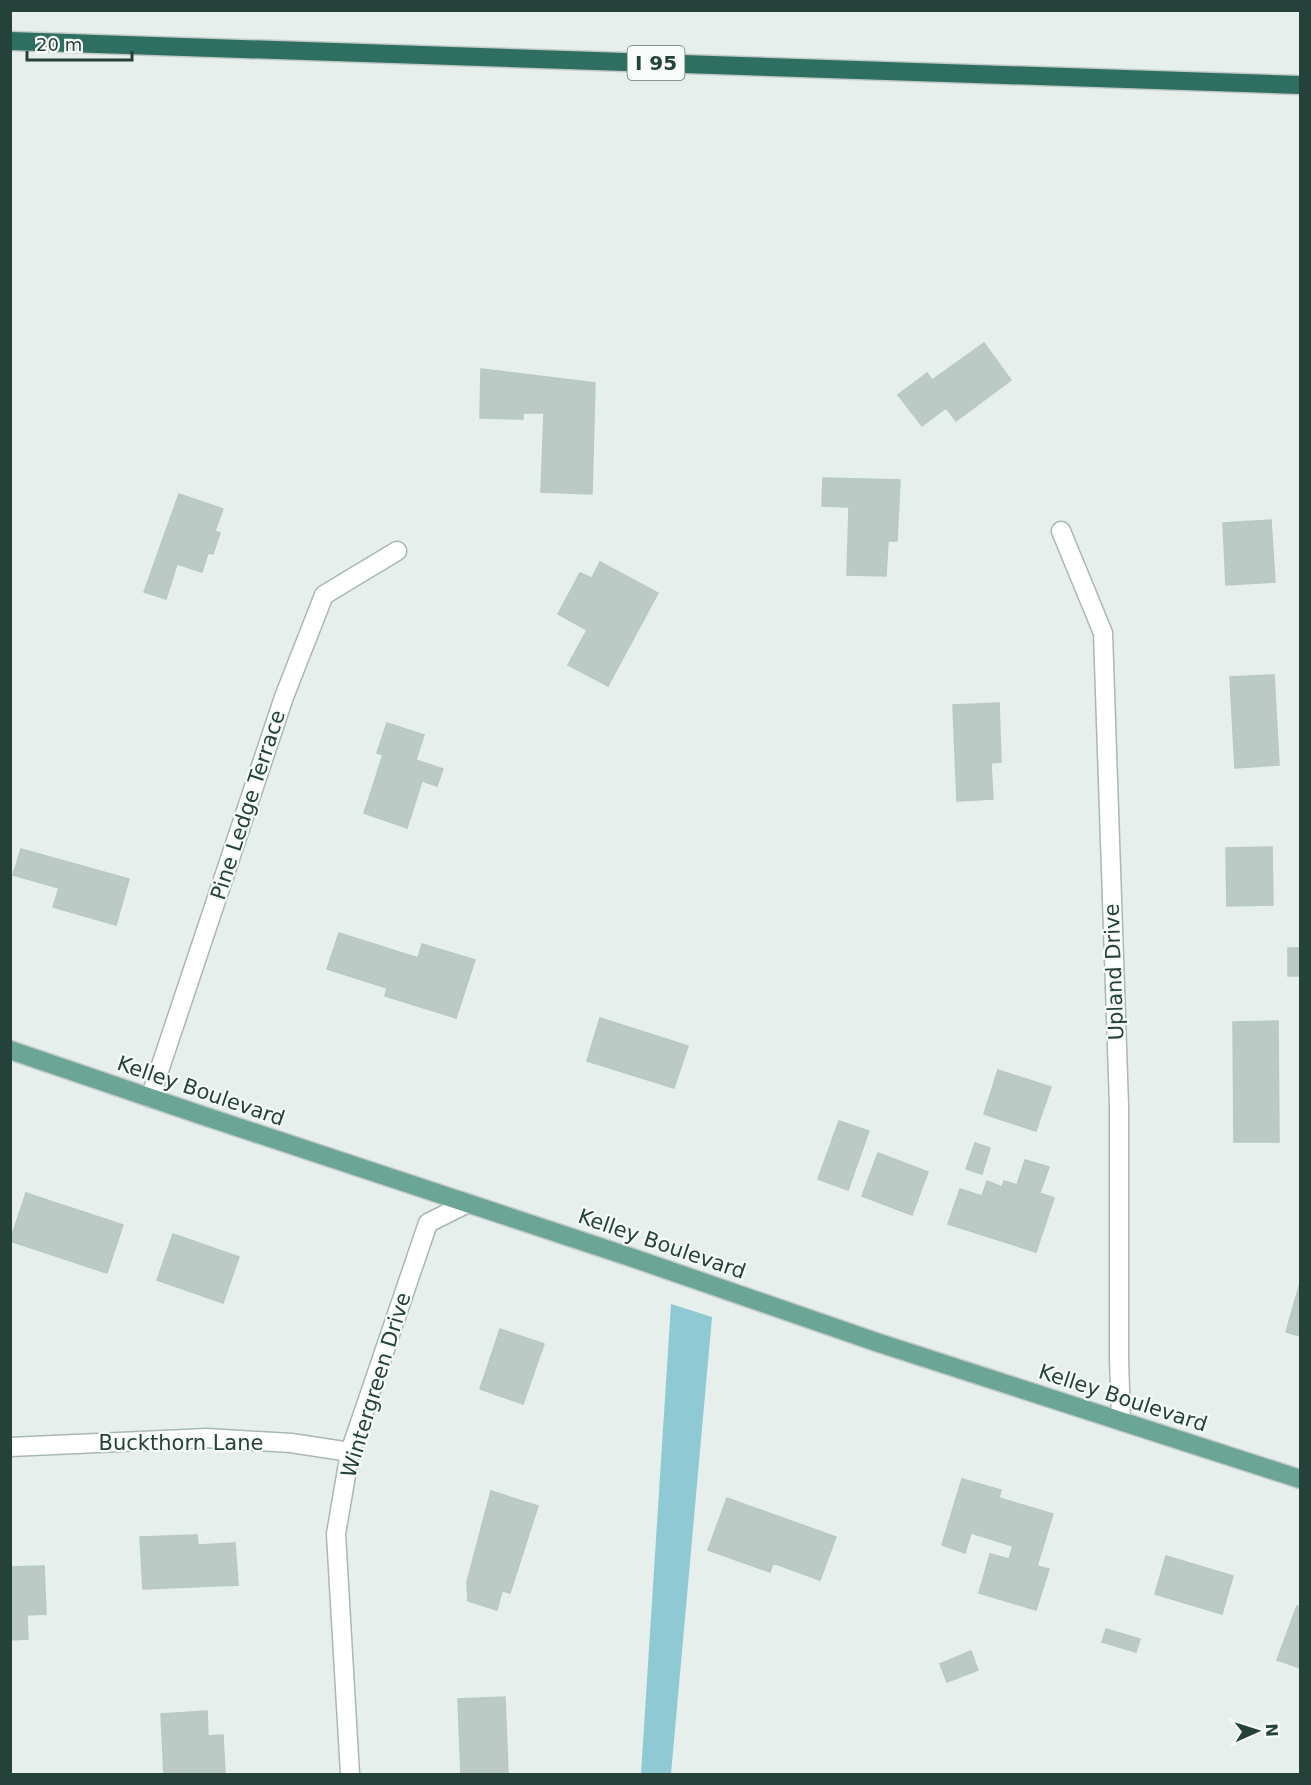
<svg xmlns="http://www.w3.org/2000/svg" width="1311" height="1785" font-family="'DejaVu Sans',sans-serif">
	<rect width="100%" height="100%" fill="#e6efeb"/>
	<!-- water -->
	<path fill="#8ec9d4" d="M 671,1304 L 712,1317 L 671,1774 L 641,1774 Z"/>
	<!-- building -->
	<path fill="#bbcac4" stroke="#b8c9c2" stroke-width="1.5" d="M 984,343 L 1011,380 L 956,421 L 946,408 L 922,426 L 898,395 L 927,373 L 932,380 Z
		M 481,369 L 595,383 L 592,494 L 541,492 L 544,413 L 523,413 L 523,419 L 480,418 Z
		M 823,478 L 900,480 L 897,541 L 888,541 L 886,576 L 847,575 L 849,507 L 822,506 Z
		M 179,494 L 223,509 L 215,531 L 220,533 L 213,554 L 208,553 L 202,572 L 177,564 L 166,599 L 144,592 Z
		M 1271,520 L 1275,582 L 1226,585 L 1223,523 Z
		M 600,562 L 658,593 L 608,686 L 568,665 L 587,630 L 558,614 L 580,573 L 592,578 Z
		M 1274,675 L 1279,765 L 1235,768 L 1230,677 Z
		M 999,703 L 1001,762 L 991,763 L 993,799 L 957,801 L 953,705 Z
		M 387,723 L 424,735 L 416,760 L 443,769 L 437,786 L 422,781 L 407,828 L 364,813 L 383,755 L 377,753 Z
		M 1272,847 L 1273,905 L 1227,906 L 1226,848 Z
		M 21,849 L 129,879 L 116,925 L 53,907 L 59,888 L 13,875 Z
		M 339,933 L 418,958 L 422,944 L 475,960 L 456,1018 L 385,996 L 387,988 L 327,969 Z
		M 1288,948 L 1300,948 L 1300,976 L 1288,976 Z
		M 600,1018 L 688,1046 L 674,1088 L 587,1061 Z
		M 1278,1021 L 1279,1142 L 1234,1142 L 1233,1022 Z
		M 998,1070 L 1051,1087 L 1036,1131 L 984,1114 Z
		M 839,1121 L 869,1131 L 848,1190 L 818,1179 Z
		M 975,1143 L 990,1148 L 982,1174 L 966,1169 Z
		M 878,1153 L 928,1172 L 912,1215 L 862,1196 Z
		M 1025,1160 L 1049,1167 L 1040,1193 L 1054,1198 L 1036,1252 L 948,1224 L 960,1189 L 982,1196 L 987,1181 L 1002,1187 L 1004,1181 L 1017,1185 Z
		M 26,1193 L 123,1225 L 107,1273 L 10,1241 Z
		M 173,1234 L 239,1257 L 223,1303 L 157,1280 Z
		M 1300,1283 L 1300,1336 L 1286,1332 Z
		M 500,1329 L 544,1344 L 523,1404 L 480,1389 Z
		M 962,1479 L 1001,1490 L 999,1498 L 1053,1514 L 1037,1566 L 1049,1569 L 1036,1610 L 979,1593 L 990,1554 L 1009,1559 L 1013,1546 L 971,1533 L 965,1553 L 942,1545 Z
		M 491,1491 L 538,1506 L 510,1593 L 502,1591 L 497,1610 L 468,1601 L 467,1582 Z
		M 727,1498 L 836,1537 L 820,1580 L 773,1563 L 770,1572 L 708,1550 Z
		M 197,1535 L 198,1545 L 235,1543 L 238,1585 L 143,1589 L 140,1537 Z
		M 1166,1556 L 1233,1576 L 1222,1614 L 1155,1594 Z
		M 44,1566 L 46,1614 L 27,1615 L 28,1639 L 10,1640 L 10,1567 Z
		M 1297,1606 L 1300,1607 L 1300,1668 L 1277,1660 Z
		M 1106,1629 L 1140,1639 L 1136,1652 L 1102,1642 Z
		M 971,1651 L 978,1670 L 947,1682 L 940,1664 Z
		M 505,1697 L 508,1774 L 461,1774 L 458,1699 Z
		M 207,1711 L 208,1736 L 223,1735 L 225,1774 L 164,1774 L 161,1714 Z"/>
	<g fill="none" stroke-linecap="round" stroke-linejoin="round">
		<!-- minor casing -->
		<g stroke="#a8b8b2" stroke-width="21">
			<path id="minor" d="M 1061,531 L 1103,633 L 1119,1106 L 1119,1359 L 1121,1421
				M 150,1098 L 284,697 L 324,595 L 397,551
				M 10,1447 L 207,1438 L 291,1443 L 350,1452
				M 350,1774 L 336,1534 L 350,1452 L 428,1223 L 468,1203"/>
		</g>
		<!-- major casing -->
		<g stroke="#c2cac8" stroke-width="21">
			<path id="major" d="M 10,1050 L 198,1114 L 633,1258 L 876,1342 L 1300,1479"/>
		</g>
		<!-- highway casing -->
		<g stroke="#c2cac8" stroke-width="21">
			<path id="highway" d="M 10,41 L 1300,85"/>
		</g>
		<!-- minor -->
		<use href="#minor" stroke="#fff" stroke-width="18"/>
		<!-- major -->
		<use href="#major" stroke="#6aa596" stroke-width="18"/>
		<!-- highway -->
		<use href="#highway" stroke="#2f6f62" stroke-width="18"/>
	</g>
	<g text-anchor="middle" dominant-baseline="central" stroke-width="4.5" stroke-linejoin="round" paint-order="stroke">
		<!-- shield labels -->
		<rect fill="#f7fbf9" stroke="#637a73" stroke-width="1.5" x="627.5" y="46" width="57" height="34" rx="4.5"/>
		<g font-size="20" font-weight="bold" fill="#24423a">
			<text x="656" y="63">I 95</text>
		</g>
		<!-- street labels -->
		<g font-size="21" fill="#24423a" stroke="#f7fbf9">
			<text transform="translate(248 805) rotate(-72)">Pine Ledge Terrace</text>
			<text transform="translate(1114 972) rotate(-92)">Upland Drive</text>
			<text transform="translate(201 1091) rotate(19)">Kelley Boulevard</text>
			<text transform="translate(662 1244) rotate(19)">Kelley Boulevard</text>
			<text transform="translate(376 1385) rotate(-73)">Wintergreen Drive</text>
			<text transform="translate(1123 1398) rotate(18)">Kelley Boulevard</text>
			<text x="181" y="1443">Buckthorn Lane</text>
		</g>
	</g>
	<!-- border -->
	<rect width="1311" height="1785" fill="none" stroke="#24423a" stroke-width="24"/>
	<!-- north arrow -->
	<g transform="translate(1257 1731) rotate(87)" stroke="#f7fbf9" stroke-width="4.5" paint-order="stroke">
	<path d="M0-4.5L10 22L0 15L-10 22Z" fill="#24423a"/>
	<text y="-9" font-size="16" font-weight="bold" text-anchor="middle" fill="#24423a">N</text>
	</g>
	<!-- scale -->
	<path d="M27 51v9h105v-9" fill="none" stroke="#24423a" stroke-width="3"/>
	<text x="36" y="51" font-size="18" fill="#24423a" stroke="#f7fbf9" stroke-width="4.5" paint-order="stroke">20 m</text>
</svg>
